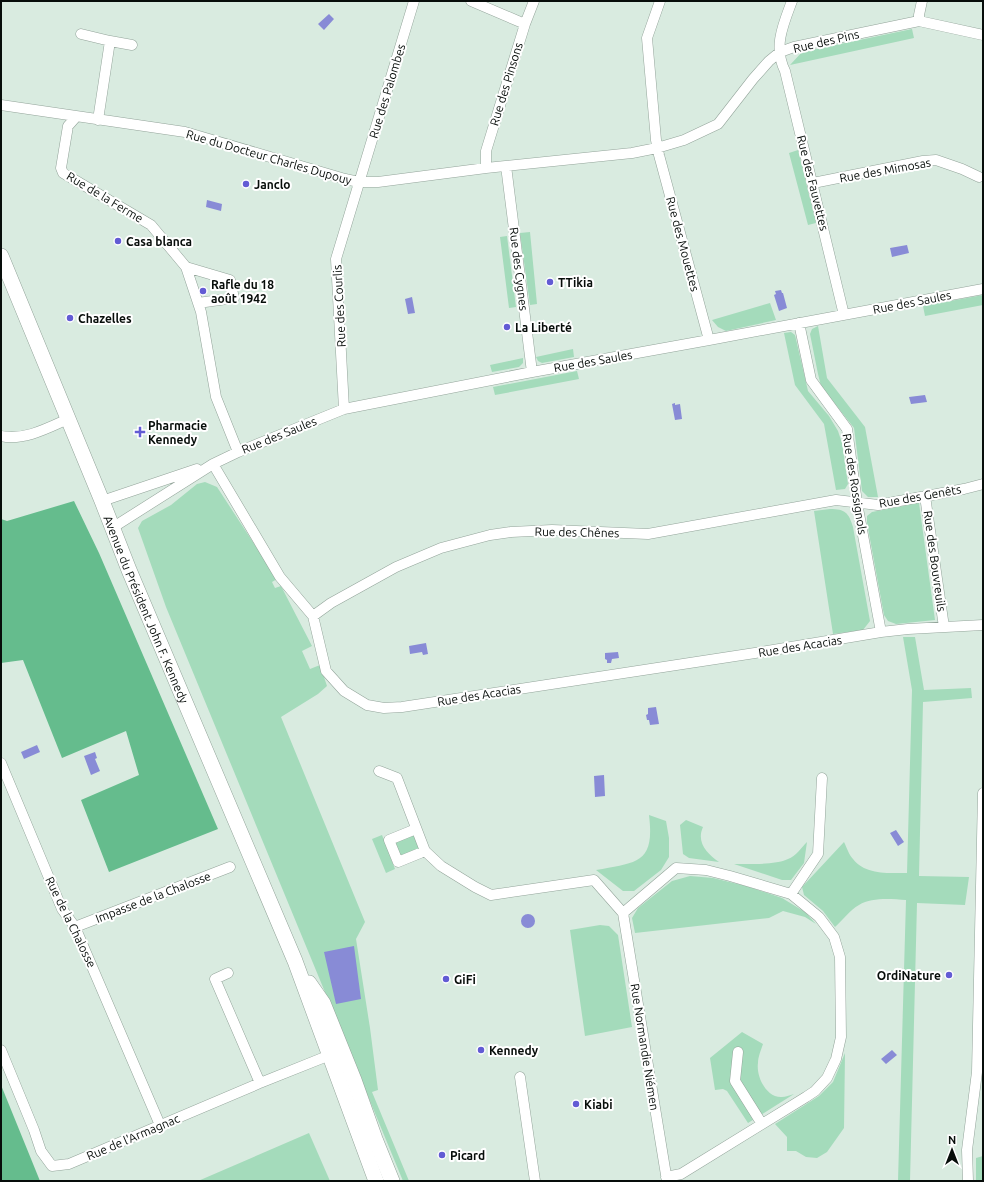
<svg xmlns="http://www.w3.org/2000/svg" width="984" height="1182" font-family="Ubuntu,sans-serif">
	<rect width="100%" height="100%" fill="#d9ebe0"/>
	<!-- green -->
	<path fill="#a4dbbb" d="M 912,29 L 914,38 L 790,65 L 802,52 Z
		M 798,150 L 816,223 L 808,225 L 789,153 Z
		M 530,232 L 537,304 L 530,305 L 520,233 Z
		M 507,236 L 516,307 L 509,308 L 500,237 Z
		M 983,295 L 983,305 L 925,316 L 923,306 Z
		M 770,303 L 776,320 L 726,331 L 718,327 L 712,320 Z
		M 818,326 L 827,378 L 865,427 L 878,497 L 868,497 L 862,491 L 854,428 L 821,386 L 818,374 L 810,334 L 812,329 Z
		M 791,332 L 795,335 L 808,391 L 829,416 L 838,431 L 842,443 L 848,484 L 845,489 L 836,490 L 824,424 L 795,385 L 784,333 Z
		M 573,349 L 574,357 L 542,363 L 538,361 L 536,357 Z
		M 523,358 L 523,363 L 519,367 L 492,372 L 490,365 Z
		M 577,371 L 579,379 L 495,395 L 493,387 Z
		M 205,482 L 217,487 L 277,579 L 272,582 L 275,588 L 281,586 L 312,646 L 302,651 L 310,669 L 320,665 L 327,686 L 318,694 L 281,717 L 365,922 L 356,939 L 370,1028 L 378,1090 L 372,1092 L 409,1181 L 403,1181 L 166,607 L 138,528 L 142,521 L 171,505 L 197,484 Z
		M 919,503 L 935,620 L 896,624 L 888,621 L 884,615 L 867,523 L 867,516 L 872,512 Z
		M 830,509 C 845,509 849,513 853,527 L 870,621 L 863,630 L 833,634 L 814,511 Z
		M 903,637 L 915,637 L 924,690 L 971,688 L 972,698 L 923,702 L 919,876 L 969,877 L 965,905 L 917,903 L 910,1181 L 898,1181 L 906,900 C 891,899 872,897 859,905 C 850,910 843,920 835,927 L 823,911 L 804,895 L 802,887 L 844,842 C 847,848 849,855 853,859 C 865,875 889,873 907,873 L 912,690 Z
		M 649,815 L 666,821 L 669,838 L 669,857 L 661,870 L 634,891 L 623,891 L 596,870 C 637,862 655,864 649,815 Z
		M 686,820 L 703,827 C 696,842 707,854 719,862 L 689,858 L 683,854 L 680,825 Z
		M 382,835 L 395,869 L 386,873 L 372,839 Z
		M 414,835 L 419,848 L 400,857 L 395,841 Z
		M 807,842 L 804,863 L 791,880 L 782,880 L 734,864 C 748,864 776,865 788,859 C 796,856 801,848 807,842 Z
		M 690,876 L 713,878 L 746,886 L 782,898 L 805,912 L 816,924 L 805,917 L 783,911 L 769,918 L 635,933 L 632,918 L 638,908 L 672,881 Z
		M 600,925 L 609,926 L 618,935 L 632,1027 L 585,1036 L 570,930 Z
		M 742,1032 L 763,1044 C 761,1050 758,1057 758,1063 C 756,1076 766,1098 782,1097 C 785,1097 790,1095 794,1094 L 748,1123 L 727,1091 L 723,1089 L 715,1090 L 710,1058 Z
		M 845,1053 L 844,1128 L 827,1152 L 817,1158 L 806,1157 L 796,1151 L 787,1151 L 787,1137 L 775,1124 L 819,1096 L 833,1082 Z
		M 309,1133 L 330,1181 L 198,1181 Z
		M 983,1156 L 983,1181 L 976,1181 L 976,1158 Z"/>
	<!-- forest -->
	<path fill="#65bc8d" d="M 74,501 L 99,553 L 218,829 L 109,872 L 81,800 L 139,775 L 126,731 L 62,758 L 23,660 L 1,663 L 1,519 L 7,521 Z
		M 1,1085 L 40,1181 L 1,1181 Z"/>
	<!-- water -->
	<path fill="#888bd6" d="M 329,14 L 334,19 L 324,30 L 318,24 Z
		M 207,200 L 222,204 L 221,211 L 206,207 Z
		M 907,245 L 909,253 L 892,257 L 890,248 Z
		M 781,290 L 782,293 L 783,293 L 787,308 L 779,311 L 774,295 L 776,294 L 775,291 Z
		M 412,297 L 415,313 L 408,314 L 405,299 Z
		M 925,395 L 927,402 L 911,404 L 909,397 Z
		M 675,403 L 675,405 L 680,404 L 682,419 L 675,420 L 672,404 Z
		M 426,643 L 428,654 L 423,655 L 422,652 L 410,654 L 409,646 Z
		M 618,652 L 619,658 L 612,659 L 611,663 L 607,663 L 607,660 L 605,659 L 605,653 Z
		M 656,707 L 659,724 L 650,725 L 649,720 L 647,720 L 646,715 L 648,714 L 648,708 Z
		M 37,745 L 40,752 L 24,759 L 21,752 Z
		M 95,752 L 97,758 L 95,759 L 100,771 L 91,775 L 84,756 Z
		M 604,775 L 605,796 L 595,797 L 594,776 Z
		M 896,830 L 904,842 L 898,846 L 890,833 Z
		M521 921a7 7 0 1 1 14 0a7 7 0 1 1-14 0Z
		M 354,946 L 361,999 L 336,1004 L 324,952 Z
		M 892,1050 L 897,1055 L 886,1064 L 881,1059 Z"/>
	<g fill="none" stroke-linecap="round" stroke-linejoin="round">
		<!-- street casing -->
		<g stroke="#93a49a" stroke-width="11">
			<path id="street" d="M 471,1 L 525,24
				M 660,1 L 647,38 L 656,140 L 659,155 L 709,340
				M 792,1 C 783,25 773,47 785,71 L 844,315
				M 919,21 L 919,15 L 922,1
				M 81,34 L 110,41 L 98,120
				M 110,41 L 132,45
				M 1,105 L 185,132 L 345,179 L 359,182 L 378,182 L 486,168 L 632,153 L 657,148 L 684,140 L 718,124 L 753,79 L 769,61 L 780,52 L 794,47 L 919,21 L 983,35
				M 76,117 L 68,126 L 61,168 L 63,173 L 151,225 L 186,267 L 201,312 L 216,397 L 238,452
				M 506,166 L 532,372
				M 486,168 L 486,151 L 525,24 L 534,1
				M 813,183 L 923,161 L 936,160 L 962,169 L 979,177
				M 186,267 L 230,280 L 234,298 L 198,303
				M 799,323 L 811,380 L 847,429 L 857,503 L 881,632
				M 344,409 L 336,259 L 414,1
				M 1,436 C 24,441 48,428 68,419
				M 213,464 L 280,577 L 313,616 L 326,671 L 344,691 L 367,705 L 384,708 L 402,707 L 755,653 L 881,632 L 908,629 L 983,625
				M 925,496 L 944,627
				M 102,501 L 197,469
				M 112,528 L 213,464 L 238,452 L 344,409 L 532,372 L 709,340 L 983,289
				M 313,616 L 331,603 L 396,567 L 441,548 L 490,535 L 511,532 L 552,530 L 648,534 L 836,500 L 878,505 L 964,489 L 983,484
				M 1,763 L 62,909 L 75,927 L 160,1125
				M 379,771 L 397,778 L 425,851 L 441,866 L 475,887 L 491,895 L 594,880 L 623,913
				M 416,829 L 389,840 L 398,862 L 425,851
				M 791,894 L 818,854 L 822,778
				M 623,913 L 676,868 L 706,870 L 730,876 L 791,894 L 819,917 L 834,937 L 840,957 L 841,1037 L 836,1059 L 827,1078 L 815,1091 L 806,1097 L 681,1174 L 666,1177
				M 623,913 L 667,1181
				M 75,927 L 230,867
				M 228,973 L 215,979 L 260,1083
				M 1,1050 L 34,1130 L 41,1151 L 52,1166 L 69,1164 L 260,1083 L 330,1055
				M 738,1052 L 735,1081 L 762,1124
				M 520,1077 L 535,1181
				M 968,1181 L 967,1150 L 977,1072 L 983,793"/>
		</g>
		<!-- secondary casing -->
		<g stroke="#93a49a" stroke-width="16">
			<g id="secondary">
				<path id="s1" d="M 1,256 L 102,501 L 129,570 L 295,961 L 376,1181"/>
				<path d="M 309,983 L 323,1003 L 354,1080 L 375,1139 L 392,1181"/>
			</g>
		</g>
		<!-- street -->
		<use href="#street" stroke="#fff" stroke-width="10"/>
		<!-- secondary -->
		<use href="#secondary" stroke="#fff" stroke-width="15"/>
	</g>
	<!-- markers -->
	<g fill="#625bd4" stroke="#fff" stroke-width="1.5">
		<circle cx="246" cy="184" r="4"/>
		<circle cx="118" cy="241" r="4"/>
		<circle cx="550" cy="282" r="4"/>
		<circle cx="203" cy="291" r="4"/>
		<circle cx="70" cy="318" r="4"/>
		<circle cx="507" cy="327" r="4"/>
		<path d="M138 426h4v4h4v4h-4v4h-4v-4h-4v-4h4z"/>
		<circle cx="949" cy="975" r="4"/>
		<circle cx="446" cy="979" r="4"/>
		<circle cx="481" cy="1050" r="4"/>
		<circle cx="576" cy="1104" r="4"/>
		<circle cx="442" cy="1155" r="4"/>
	</g>
	<g text-anchor="middle" dominant-baseline="central" stroke-width="4" stroke-linejoin="round" paint-order="stroke">
		<!-- street labels -->
		<g font-size="12" fill="#070d0a" stroke="#fff">
			<text transform="translate(826 41) rotate(-13)">Rue des Pins</text>
			<text transform="translate(506 84) rotate(-73)">Rue des Pinsons</text>
			<text transform="translate(387 91) rotate(-73)">Rue des Palombes</text>
			<text transform="translate(269 157) rotate(16)">Rue du Docteur Charles Dupouy</text>
			<text transform="translate(885 170) rotate(-10)">Rue des Mimosas</text>
			<text transform="translate(813 183) rotate(76)">Rue des Fauvettes</text>
			<text transform="translate(105 197) rotate(31)">Rue de la Ferme</text>
			<text transform="translate(683 244) rotate(75)">Rue des Mouettes</text>
			<text transform="translate(519 269) rotate(83)">Rue des Cygnes</text>
			<text transform="translate(912 302) rotate(-11)">Rue des Saules</text>
			<text transform="translate(339 306) rotate(-93)">Rue des Courlis</text>
			<text transform="translate(593 361) rotate(-10)">Rue des Saules</text>
			<text transform="translate(279 435) rotate(-22)">Rue des Saules</text>
			<text transform="translate(855 484) rotate(81)">Rue des Rossignols</text>
			<text transform="translate(920 496) rotate(-10)">Rue des Genêts</text>
			<text transform="translate(577 532) rotate(1)">Rue des Chênes</text>
			<text transform="translate(935 561) rotate(82)">Rue des Bouvreuils</text>
			<text stroke="none"><textPath href="#s1" startOffset="382">Avenue du Président John F. Kennedy</textPath></text>
			<text transform="translate(800 646) rotate(-9)">Rue des Acacias</text>
			<text transform="translate(479 695) rotate(-9)">Rue des Acacias</text>
			<text transform="translate(153 897) rotate(-21)">Impasse de la Chalosse</text>
			<text transform="translate(71 922) rotate(64)">Rue de la Chalosse</text>
			<text transform="translate(645 1047) rotate(81)">Rue Normandie Niémen</text>
			<text transform="translate(133 1137) rotate(-23)">Rue de l'Armagnac</text>
		</g>
		<!-- poi labels -->
		<g font-size="12" font-weight="bold" fill="#070d0a" stroke="#fff" text-anchor="start">
			<text x="254" y="184">Janclo</text>
			<text x="126" y="241">Casa blanca</text>
			<text x="558" y="282">TTikia</text>
			<text x="211" y="284">Rafle du 18<tspan x="211" dy="14">août 1942</tspan></text>
			<text x="78" y="318">Chazelles</text>
			<text x="515" y="327">La Liberté</text>
			<text x="148" y="425">Pharmacie<tspan x="148" dy="14">Kennedy</tspan></text>
			<text x="941" y="975" text-anchor="end">OrdiNature</text>
			<text x="454" y="979">GiFi</text>
			<text x="489" y="1050">Kennedy</text>
			<text x="584" y="1104">Kiabi</text>
			<text x="450" y="1155">Picard</text>
		</g>
	</g>
	<!-- border -->
	<rect width="984" height="1182" fill="none" stroke="#070d0a" stroke-width="4"/>
	<!-- north arrow -->
	<g transform="translate(952 1150)" stroke="#ffffff" stroke-width="3" paint-order="stroke">
	<path d="M0-3L7 15L0 10L-7 15Z" fill="#070d0a"/>
	<text y="-6" font-size="11" font-weight="bold" text-anchor="middle" fill="#070d0a">N</text>
	</g>
</svg>
